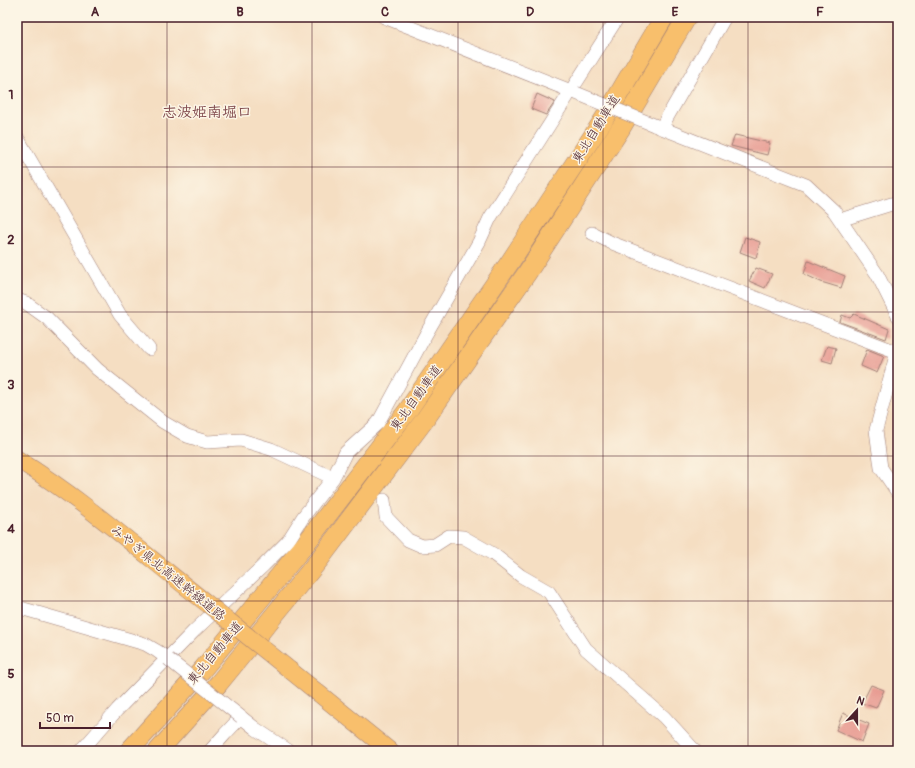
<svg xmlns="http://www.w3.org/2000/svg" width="915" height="768" font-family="Pangolin,'Klee One',sans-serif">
	<rect width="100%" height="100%" fill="#fcf5e5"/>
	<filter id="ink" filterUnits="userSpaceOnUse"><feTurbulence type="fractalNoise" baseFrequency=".025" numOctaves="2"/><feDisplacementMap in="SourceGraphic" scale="8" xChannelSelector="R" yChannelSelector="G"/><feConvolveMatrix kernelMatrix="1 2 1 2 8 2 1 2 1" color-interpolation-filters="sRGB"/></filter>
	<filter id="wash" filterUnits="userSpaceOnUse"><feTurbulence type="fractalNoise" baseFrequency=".012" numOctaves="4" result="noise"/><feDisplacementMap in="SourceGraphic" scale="16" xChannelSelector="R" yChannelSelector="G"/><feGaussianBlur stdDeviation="0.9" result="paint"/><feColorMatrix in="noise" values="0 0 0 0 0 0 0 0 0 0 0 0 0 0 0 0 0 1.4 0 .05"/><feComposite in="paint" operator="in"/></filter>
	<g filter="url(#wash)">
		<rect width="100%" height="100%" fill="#f5dec2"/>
		<g id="blocks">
			<!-- building -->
			<path fill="#e89c93" d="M 537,94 L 555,102 L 546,115 L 531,109 Z
				M 735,135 L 770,143 L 767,155 L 731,146 Z
				M 745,237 L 760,242 L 756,258 L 740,252 Z
				M 808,261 L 845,276 L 841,288 L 821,282 L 804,274 Z
				M 756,268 L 772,274 L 765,288 L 749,281 Z
				M 854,314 L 889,329 L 886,339 L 840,322 L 842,315 L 850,318 Z
				M 827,346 L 836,348 L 832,363 L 822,360 Z
				M 867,349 L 884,356 L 877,373 L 861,366 Z
				M 871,685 L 884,690 L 876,708 L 862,703 Z
				M 843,713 L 869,724 L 862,742 L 836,730 Z"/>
		</g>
	</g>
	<g filter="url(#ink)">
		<use href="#blocks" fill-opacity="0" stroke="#a07e76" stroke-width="1"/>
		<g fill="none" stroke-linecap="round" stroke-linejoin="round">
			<!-- minor casing -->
			<g stroke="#a07e76" stroke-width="14">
				<path id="minor" d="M 384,17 L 576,93
					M 654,125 L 806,185 L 834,211 L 877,274 L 898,316
					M 661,128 L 725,17
					M 17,137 L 120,315 L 149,349
					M 840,220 L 898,202
					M 592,233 L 612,243 L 897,352
					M 17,300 L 26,303 L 47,318 L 97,369 L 163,422 L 187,436 L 207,442 L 241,440 L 271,449 L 333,478
					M 898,348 L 876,430 L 881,468 L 898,493
					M 384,500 L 386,517 L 408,540 L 422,546 L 435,545 L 449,536 L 463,537 L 493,554 L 521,576 L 549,592 L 586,649 L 664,717 L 695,751
					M 17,607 L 145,644 L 157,651 L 168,659
					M 81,751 L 117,710 L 194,631 L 264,565 L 288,541 L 303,517 L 333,478 L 346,452 L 378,423 L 426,334 L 479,242 L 490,218 L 618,17
					M 210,751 L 225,734 L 241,717 L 256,729 L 289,751"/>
			</g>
			<!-- major casing -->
			<g stroke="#a07e76" stroke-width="18">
				<path id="major" d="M 17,459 C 85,501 146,556 209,605
					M 291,671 L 390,751"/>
			</g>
			<!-- highway casing -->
			<g stroke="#a07e76" stroke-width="20">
				<path id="highway" d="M 129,751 L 202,670 L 303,547 L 408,410 L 510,262 L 604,119 L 664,17
					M 158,751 L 219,683 L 319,560 L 426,418 L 527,273 L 621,128 L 687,17"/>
			</g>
			<!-- minor -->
			<use href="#minor" stroke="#fff" stroke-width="13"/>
			<!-- major -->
			<use href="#major" stroke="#f8bf6c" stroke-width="17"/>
			<!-- highway -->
			<use href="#highway" stroke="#f8bf6c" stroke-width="19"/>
			<!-- minor-bridge casing -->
			<g stroke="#a07e76" stroke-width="14" stroke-linecap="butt">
				<path id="minor-bridge" d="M 576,93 L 654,125
					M 168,659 L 241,717"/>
			</g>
			<!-- major-bridge casing -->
			<g stroke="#a07e76" stroke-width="18" stroke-linecap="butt">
				<path id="major-bridge" d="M 209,605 L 291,671"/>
			</g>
			<!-- minor-bridge -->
			<use href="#minor-bridge" stroke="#fff" stroke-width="13"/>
			<!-- major-bridge -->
			<use href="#major-bridge" stroke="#f8bf6c" stroke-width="17"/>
		</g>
	</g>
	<!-- grid -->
	<path fill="none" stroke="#4a1f2b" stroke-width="1" stroke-opacity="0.55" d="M 167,17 L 167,751M 312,17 L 312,751M 458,17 L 458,751M 603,17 L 603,751M 748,17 L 748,751M 17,167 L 898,167M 17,312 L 898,312M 17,456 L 898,456M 17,601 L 898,601"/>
	<g text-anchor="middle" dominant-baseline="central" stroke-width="3" stroke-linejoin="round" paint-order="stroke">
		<!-- street labels -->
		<g font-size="13" fill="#4a1f2b" stroke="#fcf5e5">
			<text transform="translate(596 129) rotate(-58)">東北自動車道</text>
			<text transform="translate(416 398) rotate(-54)">東北自動車道</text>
			<text transform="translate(168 573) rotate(39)">みやぎ県北高速幹線道路</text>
			<text transform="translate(215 653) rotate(-50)">東北自動車道</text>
		</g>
		<!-- quarter labels -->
		<g font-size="15" font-weight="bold" fill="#814b4f" stroke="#fcf5e5">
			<text x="207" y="112">志波姫南堀口</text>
		</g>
	</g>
	<!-- margin -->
	<rect width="915" height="768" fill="none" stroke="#fcf5e5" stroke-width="44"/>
	<!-- north arrow -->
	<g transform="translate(857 710) rotate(21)" stroke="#fcf5e5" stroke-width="3" paint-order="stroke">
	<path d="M0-3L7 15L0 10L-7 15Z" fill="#4a1f2b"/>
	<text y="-6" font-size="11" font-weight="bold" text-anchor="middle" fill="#4a1f2b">N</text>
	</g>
	<!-- scale -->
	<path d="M40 722v6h70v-6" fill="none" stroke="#4a1f2b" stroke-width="2"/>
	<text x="46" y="722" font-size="12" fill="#4a1f2b" stroke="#fcf5e5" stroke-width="3" paint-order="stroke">50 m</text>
	<rect x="22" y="22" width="871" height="724" fill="none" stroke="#4a1f2b" stroke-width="1.5"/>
	<g font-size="13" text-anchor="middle" font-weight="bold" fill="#4a1f2b">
		<text x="95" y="16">A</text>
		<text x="240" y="16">B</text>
		<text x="385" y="16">C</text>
		<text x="530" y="16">D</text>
		<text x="675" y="16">E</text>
		<text x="820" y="16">F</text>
		<text x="11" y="99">1</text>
		<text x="11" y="244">2</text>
		<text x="11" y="389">3</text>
		<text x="11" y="533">4</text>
		<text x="11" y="678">5</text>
	</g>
</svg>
